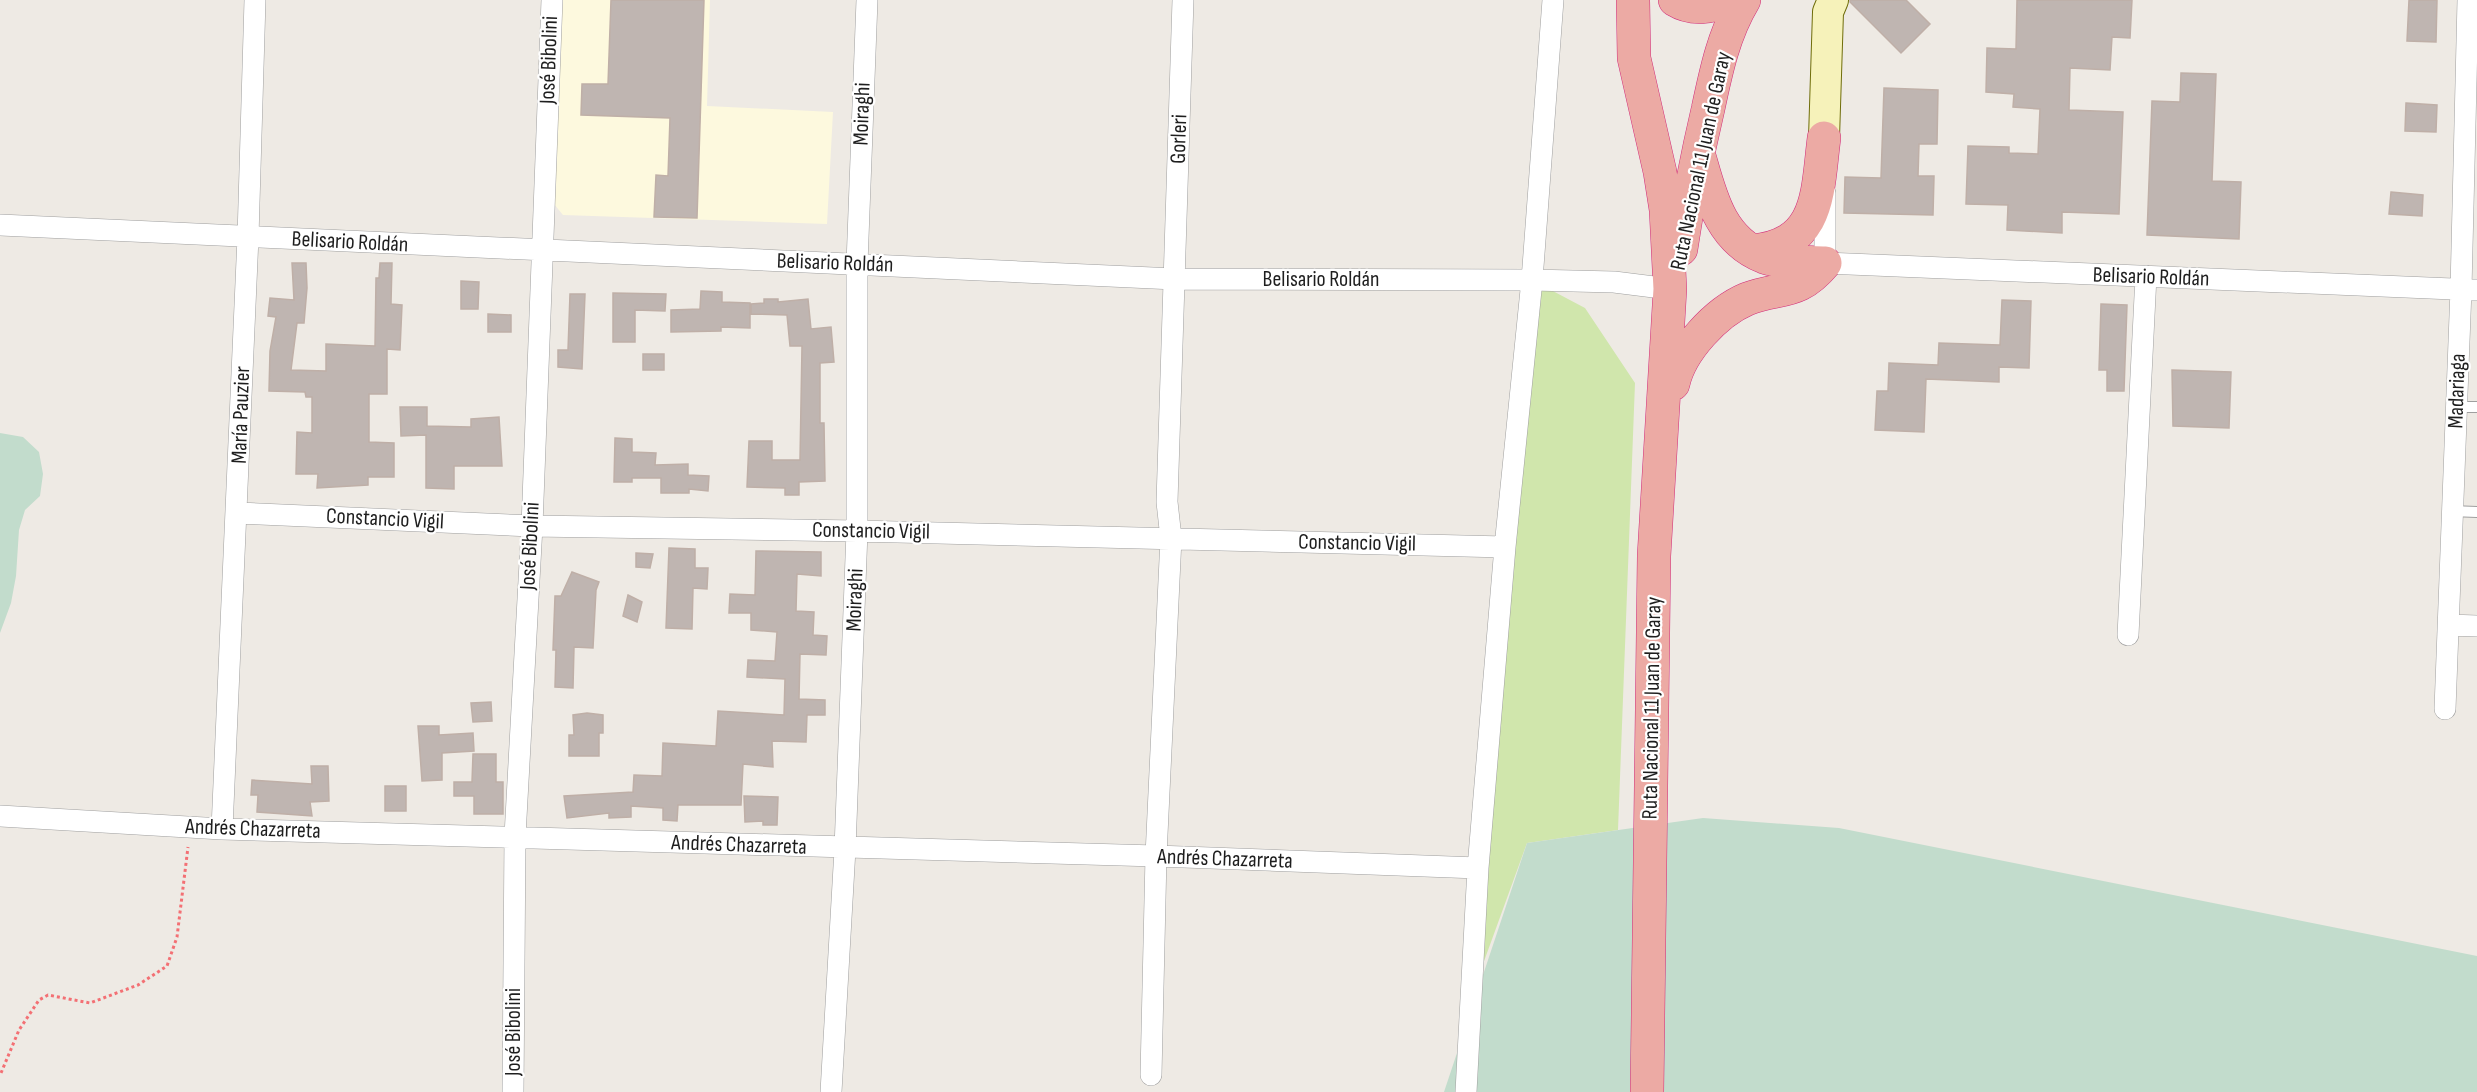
<svg xmlns="http://www.w3.org/2000/svg" width="2477" height="1092" font-family="'Sofia Sans Condensed',sans-serif">
	<rect width="100%" height="100%" fill="#eeeae4"/>
	<!-- education -->
	<path fill="#fdf9de" d="M 562,0 L 710,0 L 707,106 L 833,112 L 827,224 L 563,215 L 554,204 Z"/>
	<!-- grass -->
	<path fill="#d0e6ac" d="M 1532,280 L 1585,308 L 1635,383 L 1618,830 L 1527,843 L 1471,997 Z"/>
	<!-- wetland -->
	<path fill="#c2dccc" d="M 0,433 L 23,437 L 39,452 L 43,474 L 40,496 L 25,510 L 19,530 L 16,576 L 11,603 L 0,633 Z
		M 1703,818 L 1839,828 L 2477,956 L 2477,1092 L 1444,1092 L 1527,843 Z"/>
	<!-- building -->
	<path fill="#bfb5b1" stroke="#bfafa7" stroke-width="1.5" d="M 611,0 L 704,0 L 697,218 L 654,217 L 656,175 L 668,176 L 670,118 L 581,115 L 582,84 L 608,84 Z
		M 1850,0 L 1906,0 L 1930,24 L 1901,53 L 1850,2 Z
		M 2017,0 L 2132,0 L 2130,38 L 2112,37 L 2110,70 L 2070,68 L 2069,110 L 2123,112 L 2119,214 L 2062,212 L 2062,233 L 2007,230 L 2008,205 L 1966,204 L 1968,146 L 2009,147 L 2009,153 L 2038,154 L 2040,109 L 2013,107 L 2014,94 L 1986,92 L 1987,48 L 2016,49 Z
		M 2409,0 L 2437,0 L 2436,42 L 2407,41 Z
		M 2181,73 L 2216,74 L 2212,181 L 2241,182 L 2239,239 L 2147,235 L 2152,101 L 2180,102 Z
		M 1884,88 L 1938,90 L 1937,144 L 1919,144 L 1918,176 L 1934,176 L 1933,215 L 1844,213 L 1845,177 L 1881,178 Z
		M 2406,103 L 2437,105 L 2436,132 L 2405,131 Z
		M 2391,192 L 2423,195 L 2422,216 L 2389,214 Z
		M 292,263 L 306,263 L 307,288 L 304,323 L 297,323 L 291,370 L 326,371 L 326,344 L 375,346 L 376,278 L 379,278 L 380,263 L 392,263 L 391,304 L 402,305 L 400,350 L 387,349 L 387,394 L 369,394 L 369,442 L 394,443 L 394,477 L 368,477 L 368,485 L 317,488 L 318,474 L 296,474 L 297,432 L 312,433 L 312,397 L 306,397 L 305,392 L 269,391 L 270,351 L 276,317 L 268,316 L 270,298 L 294,300 Z
		M 461,281 L 479,282 L 478,309 L 461,309 Z
		M 701,291 L 722,292 L 722,302 L 750,303 L 750,328 L 721,327 L 721,331 L 671,332 L 671,310 L 700,309 Z
		M 613,293 L 666,294 L 665,311 L 635,310 L 635,342 L 613,342 Z
		M 570,294 L 585,294 L 582,369 L 558,367 L 558,350 L 568,350 Z
		M 764,299 L 778,299 L 778,302 L 808,299 L 811,329 L 831,327 L 834,362 L 820,363 L 820,423 L 824,423 L 825,481 L 799,482 L 799,495 L 785,495 L 785,488 L 747,487 L 749,441 L 772,441 L 772,460 L 800,460 L 802,346 L 790,346 L 787,315 L 751,314 L 751,304 L 764,303 Z
		M 2002,300 L 2031,301 L 2029,368 L 1999,367 L 1999,382 L 1926,379 L 1924,432 L 1875,430 L 1877,391 L 1888,391 L 1889,363 L 1938,365 L 1939,343 L 2000,345 Z
		M 2101,304 L 2127,305 L 2124,391 L 2107,391 L 2107,370 L 2099,370 Z
		M 488,314 L 511,315 L 511,332 L 488,332 Z
		M 643,354 L 664,354 L 664,370 L 643,370 Z
		M 2172,370 L 2231,372 L 2229,428 L 2173,426 Z
		M 400,407 L 427,407 L 427,426 L 471,427 L 471,419 L 499,417 L 502,466 L 454,466 L 454,489 L 426,488 L 426,435 L 401,436 Z
		M 615,438 L 632,439 L 632,452 L 656,453 L 655,465 L 688,464 L 688,475 L 709,476 L 708,491 L 689,489 L 689,493 L 661,493 L 661,478 L 632,478 L 632,482 L 614,482 Z
		M 669,548 L 695,549 L 695,568 L 708,568 L 707,589 L 693,588 L 692,629 L 666,628 Z
		M 756,551 L 821,552 L 821,576 L 797,574 L 796,611 L 814,612 L 813,635 L 827,636 L 826,655 L 800,654 L 799,699 L 825,700 L 825,715 L 807,715 L 806,742 L 772,741 L 773,767 L 743,764 L 741,805 L 678,805 L 677,821 L 663,820 L 663,808 L 631,806 L 631,817 L 609,818 L 609,813 L 567,818 L 564,796 L 633,792 L 634,775 L 662,776 L 663,743 L 716,746 L 718,711 L 784,715 L 785,679 L 747,677 L 748,660 L 775,661 L 777,632 L 751,630 L 751,613 L 729,613 L 730,594 L 755,595 Z
		M 636,553 L 653,554 L 650,568 L 636,567 Z
		M 572,572 L 599,582 L 596,590 L 593,648 L 574,647 L 573,688 L 555,687 L 556,650 L 553,650 L 555,596 L 561,596 Z
		M 628,595 L 642,602 L 637,622 L 623,616 Z
		M 491,702 L 492,721 L 473,722 L 471,703 Z
		M 587,713 L 603,715 L 603,733 L 599,733 L 599,756 L 569,756 L 569,735 L 574,735 L 573,715 Z
		M 418,726 L 439,726 L 439,735 L 473,733 L 474,751 L 442,753 L 442,780 L 422,781 Z
		M 473,754 L 496,754 L 496,782 L 503,782 L 503,814 L 474,814 L 474,796 L 454,796 L 454,782 L 472,782 Z
		M 311,766 L 328,766 L 329,801 L 310,802 L 312,816 L 257,812 L 258,795 L 251,795 L 252,780 L 312,784 Z
		M 385,786 L 406,786 L 406,811 L 385,811 Z
		M 744,796 L 778,797 L 777,825 L 763,825 L 763,821 L 745,822 Z"/>
	<g fill="none" stroke-linecap="round" stroke-linejoin="round">
		<!-- service casing -->
		<g stroke="#9f9f9f" stroke-width="12">
			<path id="service" d="M 2456,407 L 2477,407
				M 2451,511 L 2477,512"/>
		</g>
		<!-- minor casing -->
		<g stroke="#9f9f9f" stroke-width="22">
			<path id="minor" d="M 1825,193 L 1825,263 L 2477,290
				M 0,225 L 1175,279 L 1532,280 L 1614,282 L 1670,289
				M 237,513 L 532,526 L 857,531 L 1505,547
				M 2449,625 L 2477,626
				M 2128,635 L 2146,276
				M 2445,709 L 2461,289 L 2468,0
				M 0,816 L 222,829 L 1156,856 L 1478,868
				M 222,829 L 248,237 L 255,0
				M 1151,1075 L 1156,856 L 1171,538 L 1167,502 L 1183,0
				M 513,1092 L 515,836 L 532,526 L 552,0
				M 831,1092 L 845,849 L 857,531 L 857,264 L 867,0
				M 1466,1092 L 1478,868 L 1505,547 L 1532,280 L 1553,0"/>
		</g>
		<!-- secondary casing -->
		<g stroke="#6f6d0a" stroke-width="32">
			<path id="secondary" d="M 1824,138 L 1828,12 L 1833,0"/>
		</g>
		<!-- trunk casing -->
		<g stroke="#d12c7a" stroke-width="34">
			<path id="trunk" d="M 1633,0 L 1634,58 L 1660,172 L 1666,210 L 1670,289 L 1654,556 L 1647,1092
				M 1675,0 C 1693,11 1711,7 1730,0
				M 1700,159 C 1711,198 1721,240 1764,257 C 1782,263 1806,262 1825,263
				M 1681,249 C 1688,202 1697,156 1708,109 C 1716,71 1724,33 1744,0
				M 1753,251 C 1821,244 1817,192 1824,138
				M 1673,384 C 1680,351 1716,312 1747,299 C 1782,286 1797,296 1825,263"/>
		</g>
		<!-- path -->
		<path stroke="#f37074" stroke-width="3" stroke-dasharray="3 3" stroke-linecap="butt" d="M 1,1073 L 19,1030 L 39,1000 L 48,995 L 90,1003 L 138,985 L 167,966 L 177,937 L 188,847"/>
		<!-- service -->
		<use href="#service" stroke="#fff" stroke-width="10"/>
		<!-- minor -->
		<use href="#minor" stroke="#fff" stroke-width="21"/>
		<!-- secondary -->
		<use href="#secondary" stroke="#f6f2ba" stroke-width="30"/>
		<!-- trunk -->
		<use href="#trunk" stroke="#ecaaa4" stroke-width="33"/>
	</g>
	<g text-anchor="middle" dominant-baseline="central" stroke-width="4.5" stroke-linejoin="round" paint-order="stroke">
		<!-- street labels -->
		<g font-size="22" fill="#1e1e1e" stroke="#fff">
			<text transform="translate(549 60) rotate(-88)">José Bibolini</text>
			<text transform="translate(862 114) rotate(-88)">Moiraghi</text>
			<text transform="translate(1179 139) rotate(-88)">Gorleri</text>
			<text transform="translate(1701 161) rotate(-78)">Ruta Nacional 11 Juan de Garay</text>
			<text transform="translate(350 242) rotate(3)">Belisario Roldán</text>
			<text transform="translate(835 263) rotate(2)">Belisario Roldán</text>
			<text transform="translate(2151 277) rotate(2)">Belisario Roldán</text>
			<text x="1321" y="279">Belisario Roldán</text>
			<text transform="translate(2457 391) rotate(-88)">Madariaga</text>
			<text transform="translate(241 415) rotate(-88)">María Pauzier</text>
			<text transform="translate(385 519) rotate(3)">Constancio Vigil</text>
			<text transform="translate(871 531) rotate(1)">Constancio Vigil</text>
			<text transform="translate(1357 543) rotate(1)">Constancio Vigil</text>
			<text transform="translate(530 546) rotate(-87)">José Bibolini</text>
			<text transform="translate(855 600) rotate(-88)">Moiraghi</text>
			<text transform="translate(1652 708) rotate(-89)">Ruta Nacional 11 Juan de Garay</text>
			<text transform="translate(253 829) rotate(2)">Andrés Chazarreta</text>
			<text transform="translate(739 845) rotate(2)">Andrés Chazarreta</text>
			<text transform="translate(1225 859) rotate(2)">Andrés Chazarreta</text>
			<text transform="translate(513 1032) rotate(-90)">José Bibolini</text>
		</g>
	</g>
</svg>
